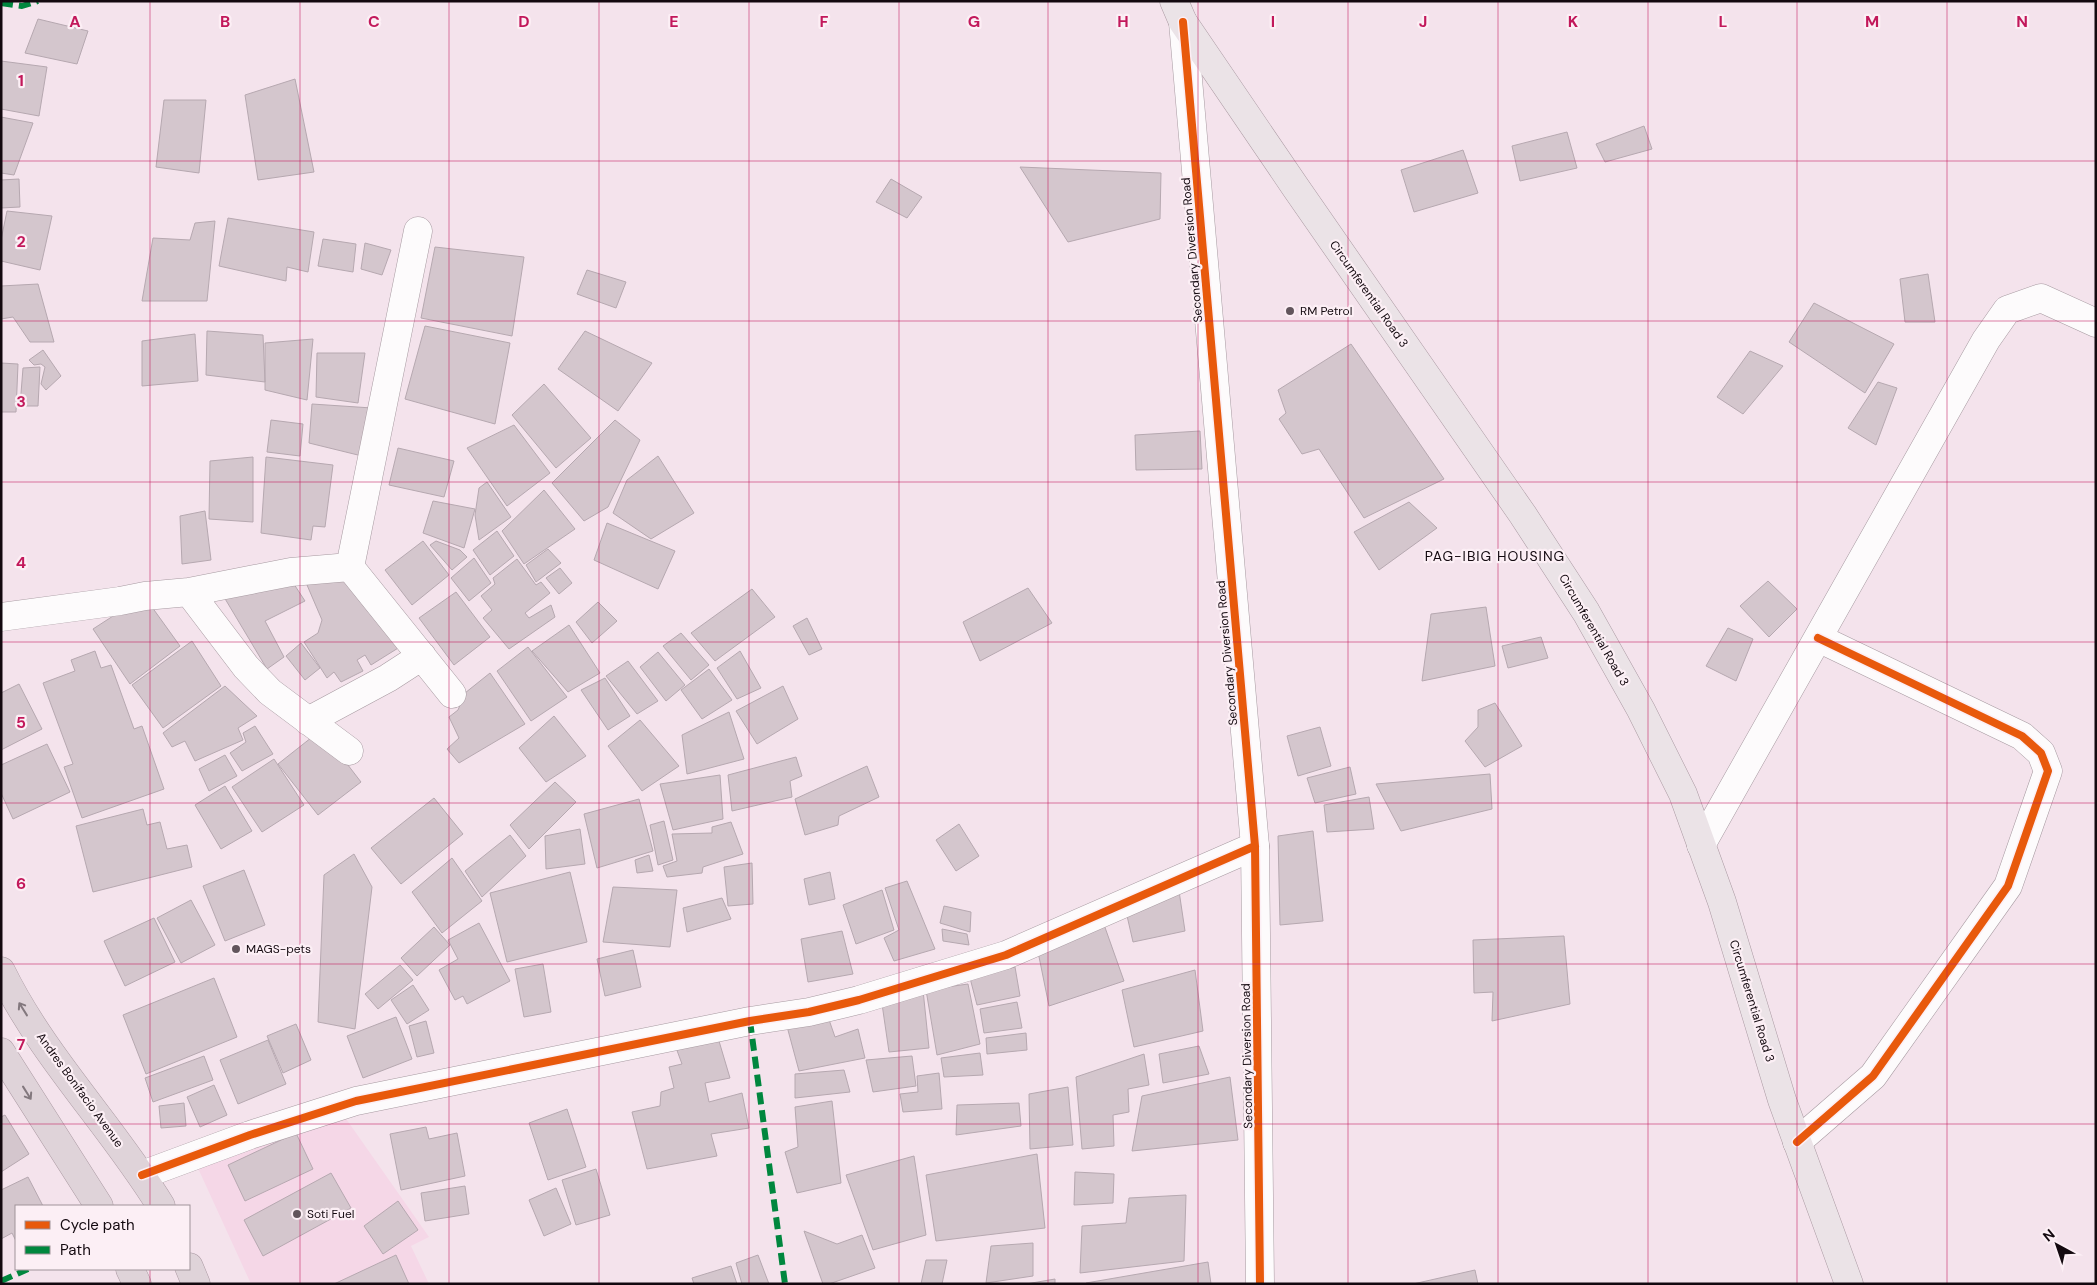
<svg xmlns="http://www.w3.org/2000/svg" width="2097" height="1285" font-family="'DM Sans',sans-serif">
	<rect width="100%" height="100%" fill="#f4e3ec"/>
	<!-- built -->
	<path fill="#f5d7e7" d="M 342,1113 L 429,1237 L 411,1246 L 429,1284 L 251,1284 L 197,1166 Z"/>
	<!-- building -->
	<path fill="#d4c6cd" stroke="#b6a8b0" d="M 38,19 L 88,31 L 77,64 L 25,53 Z
		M 1,61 L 47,67 L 39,116 L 1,109 Z
		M 295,79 L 314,172 L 258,180 L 245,95 Z
		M 164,100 L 206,100 L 199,173 L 156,167 Z
		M 1,117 L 33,123 L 14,175 L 1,173 Z
		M 1644,126 L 1652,149 L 1605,162 L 1596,144 Z
		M 1567,132 L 1577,168 L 1520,181 L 1512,146 Z
		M 1463,150 L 1478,193 L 1414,212 L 1401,170 Z
		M 1020,167 L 1161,173 L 1160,219 L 1068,242 Z
		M 19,179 L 20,207 L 1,208 L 1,180 Z
		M 891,179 L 922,197 L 907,218 L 876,202 Z
		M 7,211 L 52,216 L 40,270 L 1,261 L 1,240 Z
		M 228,218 L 314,232 L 308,272 L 287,267 L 286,281 L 219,266 Z
		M 215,221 L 207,301 L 142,301 L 153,238 L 190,240 L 195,223 Z
		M 323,239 L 356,244 L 353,272 L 318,266 Z
		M 365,243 L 391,250 L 382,275 L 361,269 Z
		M 435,247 L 524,257 L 512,336 L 421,318 Z
		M 587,270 L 626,282 L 616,308 L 577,294 Z
		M 1928,274 L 1935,322 L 1905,322 L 1900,279 Z
		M 38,284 L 54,342 L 30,342 L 13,317 L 1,319 L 1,286 Z
		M 1814,303 L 1894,344 L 1865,393 L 1789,342 Z
		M 425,326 L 510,343 L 495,424 L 405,399 Z
		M 207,331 L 263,335 L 265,382 L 206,375 Z
		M 585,331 L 652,363 L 618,411 L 558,369 Z
		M 195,334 L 198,381 L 142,386 L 142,341 Z
		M 313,339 L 307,400 L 265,390 L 265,343 Z
		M 1351,344 L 1444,479 L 1364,518 L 1319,449 L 1302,454 L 1279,419 L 1286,413 L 1278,390 Z
		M 43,350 L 61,376 L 46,390 L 41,384 L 45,367 L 41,364 L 34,365 L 29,360 Z
		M 1750,351 L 1783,366 L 1743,414 L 1717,397 Z
		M 317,353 L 365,353 L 358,403 L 316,397 Z
		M 1,363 L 18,364 L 16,412 L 1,412 Z
		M 40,367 L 38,406 L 20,406 L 23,368 Z
		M 1878,382 L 1897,388 L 1876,445 L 1848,428 Z
		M 544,384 L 591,438 L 556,468 L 512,415 Z
		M 312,404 L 372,408 L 362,456 L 309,443 Z
		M 271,420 L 303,424 L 300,456 L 267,452 Z
		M 615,420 L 640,440 L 608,507 L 584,521 L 552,483 Z
		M 514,425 L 550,473 L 507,506 L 467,448 Z
		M 1200,431 L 1202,469 L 1136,470 L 1135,435 Z
		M 398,448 L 454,461 L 444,497 L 389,485 Z
		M 658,456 L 694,513 L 651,539 L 613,513 L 627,480 Z
		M 253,457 L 253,522 L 209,519 L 210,461 Z
		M 266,457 L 333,465 L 325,527 L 313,526 L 311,540 L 261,533 Z
		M 487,482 L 511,517 L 479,540 L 475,515 L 479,488 Z
		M 544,490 L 575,529 L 524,564 L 502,531 Z
		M 433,501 L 475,509 L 464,548 L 423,533 Z
		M 1409,502 L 1437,528 L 1379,570 L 1354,532 Z
		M 205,511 L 211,560 L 182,564 L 180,516 Z
		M 607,523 L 675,551 L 658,589 L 594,560 Z
		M 497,531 L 514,556 L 490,575 L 473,550 Z
		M 423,541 L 449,575 L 412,605 L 385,570 Z
		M 436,541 L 460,550 L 467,557 L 452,570 L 430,545 Z
		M 548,549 L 561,563 L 536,582 L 526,565 Z
		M 474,558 L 491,583 L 469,601 L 451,578 Z
		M 517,559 L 536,585 L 541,582 L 550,593 L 525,613 L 529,618 L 551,605 L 555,617 L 509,649 L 483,618 L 492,610 L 481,596 L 495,584 L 493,578 Z
		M 560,568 L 572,583 L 559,594 L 546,578 Z
		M 350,569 L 403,645 L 371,665 L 365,655 L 357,660 L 363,671 L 341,682 L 334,672 L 327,678 L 304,642 L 318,633 L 322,620 L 307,585 Z
		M 288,575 L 305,601 L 265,621 L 284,657 L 267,669 L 224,597 Z
		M 1768,581 L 1797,609 L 1769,637 L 1740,606 Z
		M 1028,588 L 1052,623 L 980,661 L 963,622 Z
		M 752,589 L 775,617 L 715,661 L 691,633 Z
		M 456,592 L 490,637 L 454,665 L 419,618 Z
		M 144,596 L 180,646 L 130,684 L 93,629 Z
		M 598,602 L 617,621 L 592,643 L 576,622 Z
		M 1486,607 L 1495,666 L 1422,681 L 1431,614 Z
		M 807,618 L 822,649 L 809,655 L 793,626 Z
		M 569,625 L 600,673 L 568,692 L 532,651 Z
		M 1728,628 L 1753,639 L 1736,681 L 1706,666 Z
		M 681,633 L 709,665 L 691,680 L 663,646 Z
		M 1541,637 L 1548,658 L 1508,668 L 1502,646 Z
		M 192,641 L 221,686 L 163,728 L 132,685 Z
		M 301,643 L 320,668 L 305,680 L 286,656 Z
		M 528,647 L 567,697 L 531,721 L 497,671 Z
		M 95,651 L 101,668 L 111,665 L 134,729 L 142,726 L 164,789 L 82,818 L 64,767 L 73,764 L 43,683 L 75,671 L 71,660 Z
		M 740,651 L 761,688 L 737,699 L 717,668 Z
		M 658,652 L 685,685 L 666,701 L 640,667 Z
		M 628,661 L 658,701 L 637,714 L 606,676 Z
		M 709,669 L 732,700 L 702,719 L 681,690 Z
		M 490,673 L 525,724 L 459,763 L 447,749 L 459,738 L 449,717 L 458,710 L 465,693 Z
		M 605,678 L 630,716 L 608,730 L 581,690 Z
		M 19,684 L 42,729 L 1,750 L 1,693 Z
		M 225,686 L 257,716 L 238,728 L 243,740 L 195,761 L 185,741 L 172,747 L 163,733 Z
		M 783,686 L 798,719 L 757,744 L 736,711 Z
		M 1495,703 L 1522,746 L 1485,767 L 1465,741 L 1478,727 L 1478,710 Z
		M 729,712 L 744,759 L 687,774 L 682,735 Z
		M 554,716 L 586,756 L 546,782 L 519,748 Z
		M 640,720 L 679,766 L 642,791 L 608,746 Z
		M 255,726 L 273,754 L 242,771 L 230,753 L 246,742 L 243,733 Z
		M 1320,727 L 1331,766 L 1298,776 L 1287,736 Z
		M 321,730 L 361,782 L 318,815 L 278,764 Z
		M 47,744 L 70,792 L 13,819 L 1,793 L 1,765 Z
		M 225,755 L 237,776 L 209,791 L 199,769 Z
		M 796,757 L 802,776 L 790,781 L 792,797 L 732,811 L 728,775 Z
		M 274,759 L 304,805 L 262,832 L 232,787 Z
		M 867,766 L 879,797 L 839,816 L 838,825 L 805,835 L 795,799 Z
		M 1350,767 L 1356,794 L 1315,803 L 1307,778 Z
		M 1490,774 L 1492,809 L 1401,831 L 1376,784 Z
		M 720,775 L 723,819 L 673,830 L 660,784 Z
		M 555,782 L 576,802 L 529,849 L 510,825 Z
		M 225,786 L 252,831 L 221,849 L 195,805 Z
		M 1369,797 L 1374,829 L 1327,832 L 1324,805 Z
		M 434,798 L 463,834 L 401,884 L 371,848 Z
		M 639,799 L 653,851 L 597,868 L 584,814 Z
		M 143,809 L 147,825 L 160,822 L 167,849 L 187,845 L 192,867 L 93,892 L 76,826 Z
		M 664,821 L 673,860 L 658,865 L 650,825 Z
		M 731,822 L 743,854 L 703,867 L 702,873 L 667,877 L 663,866 L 677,861 L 672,834 L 712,833 L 712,827 Z
		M 959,824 L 979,856 L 956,871 L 936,840 Z
		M 580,829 L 585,864 L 546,869 L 545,836 Z
		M 1313,831 L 1323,921 L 1280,925 L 1278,836 Z
		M 510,835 L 526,856 L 482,897 L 465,871 Z
		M 354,854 L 372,887 L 355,1029 L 318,1022 L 324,875 Z
		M 649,855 L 653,871 L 637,873 L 635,860 Z
		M 452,858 L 482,901 L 442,933 L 412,892 Z
		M 752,863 L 753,904 L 728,906 L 724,867 Z
		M 244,870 L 265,925 L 225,941 L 203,886 Z
		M 570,872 L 587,942 L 507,962 L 490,893 Z
		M 830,872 L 835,899 L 809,905 L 804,879 Z
		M 907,881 L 935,949 L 894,961 L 884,938 L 899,930 L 885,888 Z
		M 613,887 L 677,890 L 670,947 L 603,942 Z
		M 882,890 L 894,930 L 856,944 L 843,905 Z
		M 1179,891 L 1185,931 L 1133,942 L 1125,907 Z
		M 722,898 L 731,919 L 687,932 L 683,908 Z
		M 191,900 L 215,945 L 181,963 L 157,918 Z
		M 944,906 L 971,912 L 970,932 L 940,923 Z
		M 154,918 L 175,962 L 125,986 L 104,941 Z
		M 1102,919 L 1124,981 L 1049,1006 L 1036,942 Z
		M 479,923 L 510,981 L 467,1004 L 463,996 L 455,1000 L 439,970 L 458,959 L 448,940 Z
		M 434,927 L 450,945 L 417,976 L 401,958 Z
		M 942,929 L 967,934 L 969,945 L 943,941 Z
		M 842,931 L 853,974 L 808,982 L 801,939 Z
		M 1564,936 L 1570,1004 L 1492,1021 L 1493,992 L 1474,993 L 1473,940 Z
		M 633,950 L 641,987 L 605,996 L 597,959 Z
		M 543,964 L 551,1012 L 524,1017 L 515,969 Z
		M 400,965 L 413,980 L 378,1009 L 365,994 Z
		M 1015,967 L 1020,996 L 977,1005 L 970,978 Z
		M 1195,970 L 1203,1031 L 1134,1047 L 1122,990 Z
		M 214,978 L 237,1037 L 146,1074 L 123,1015 Z
		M 968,984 L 980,1044 L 937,1055 L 926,990 Z
		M 413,985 L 429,1010 L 407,1024 L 391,1000 Z
		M 923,990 L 929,1048 L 889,1052 L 881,997 Z
		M 1017,1002 L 1022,1028 L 984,1033 L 980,1009 Z
		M 826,1011 L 835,1037 L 858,1029 L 865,1058 L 799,1071 L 785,1019 Z
		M 396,1017 L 412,1059 L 363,1078 L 347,1036 Z
		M 426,1021 L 434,1053 L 417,1057 L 409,1026 Z
		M 296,1024 L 311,1060 L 283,1073 L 267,1036 Z
		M 716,1031 L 730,1078 L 705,1083 L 709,1102 L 742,1093 L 749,1128 L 711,1134 L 717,1156 L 647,1169 L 632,1112 L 660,1106 L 661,1092 L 674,1088 L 669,1067 L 682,1064 L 675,1045 Z
		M 1026,1033 L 1027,1050 L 987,1054 L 986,1038 Z
		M 268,1040 L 286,1084 L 238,1104 L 220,1060 Z
		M 1199,1046 L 1209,1074 L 1163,1083 L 1159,1054 Z
		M 980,1053 L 983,1075 L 944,1077 L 941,1058 Z
		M 1144,1054 L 1149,1085 L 1128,1089 L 1129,1112 L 1113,1115 L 1114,1146 L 1082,1149 L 1076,1077 Z
		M 204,1056 L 213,1080 L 153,1102 L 145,1078 Z
		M 912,1056 L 916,1086 L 873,1092 L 866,1060 Z
		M 844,1070 L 850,1092 L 795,1098 L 795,1074 Z
		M 939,1073 L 942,1109 L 903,1112 L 900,1094 L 918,1092 L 917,1076 Z
		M 1230,1077 L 1238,1140 L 1132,1151 L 1142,1096 Z
		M 214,1085 L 227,1115 L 200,1127 L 187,1097 Z
		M 1068,1087 L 1073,1145 L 1030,1149 L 1029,1094 Z
		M 832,1101 L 841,1183 L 797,1193 L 785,1152 L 798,1147 L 795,1107 Z
		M 184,1103 L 186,1126 L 161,1128 L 159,1106 Z
		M 1019,1103 L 1021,1126 L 956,1135 L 957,1105 Z
		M 567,1109 L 586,1167 L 548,1180 L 529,1123 Z
		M 5,1115 L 29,1154 L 1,1172 L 1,1117 Z
		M 426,1127 L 429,1139 L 457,1133 L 465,1176 L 401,1190 L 390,1134 Z
		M 296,1133 L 313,1169 L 245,1201 L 228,1165 Z
		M 1037,1154 L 1045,1228 L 936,1241 L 926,1175 Z
		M 914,1156 L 926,1235 L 873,1250 L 846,1175 Z
		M 596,1169 L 610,1215 L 576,1225 L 562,1180 Z
		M 1075,1172 L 1114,1174 L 1113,1203 L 1074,1205 Z
		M 331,1173 L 351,1208 L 263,1256 L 244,1220 Z
		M 28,1177 L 43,1206 L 16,1206 L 16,1241 L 12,1233 L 1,1239 L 1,1190 Z
		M 465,1186 L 469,1214 L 425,1221 L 421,1193 Z
		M 556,1188 L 571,1224 L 544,1236 L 529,1200 Z
		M 1186,1195 L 1184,1261 L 1080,1273 L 1082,1226 L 1126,1223 L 1129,1198 Z
		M 398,1201 L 418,1230 L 383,1254 L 364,1226 Z
		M 804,1231 L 837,1244 L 862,1235 L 875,1268 L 829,1284 L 823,1284 Z
		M 1033,1243 L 1033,1276 L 986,1283 L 991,1246 Z
		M 396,1255 L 409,1284 L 334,1284 Z
		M 758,1255 L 769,1284 L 742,1284 L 736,1263 Z
		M 926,1260 L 947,1260 L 942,1284 L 921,1284 Z
		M 1208,1262 L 1211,1284 L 1086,1284 L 1086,1283 Z
		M 731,1266 L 737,1284 L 694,1284 L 692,1278 Z
		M 1475,1270 L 1478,1284 L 1413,1284 Z
		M 1055,1279 L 1055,1284 L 1026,1284 Z"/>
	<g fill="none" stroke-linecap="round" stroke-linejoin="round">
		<!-- street casing -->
		<g stroke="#a79aa1" stroke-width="29">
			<path id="street" d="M 350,567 L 452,694
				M 189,592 L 246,667 L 270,692 L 349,751
				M 1,617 L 120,601 L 145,596 L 189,592 L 291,572 L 350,567 L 418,231
				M 308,721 L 388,678 L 422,656
				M 1701,845 L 1986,340 L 2007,310 L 2041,298 L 2096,323
				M 1797,1142 L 1873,1076 L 2008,886 L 2048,771 L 2041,753 L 2022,736 L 1818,638
				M 142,1175 L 250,1135 L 356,1101 L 750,1021 L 809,1012 L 859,1000 L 1006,955 L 1255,846"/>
		</g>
		<!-- secondary casing -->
		<g stroke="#a79aa1" stroke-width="29">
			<path id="secondary" d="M 1183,22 L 1255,846 L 1260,1284"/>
		</g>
		<!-- primary casing -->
		<g stroke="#ab9aa3" stroke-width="29">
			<path id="primary" d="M 1174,1 L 1183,22 L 1296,188 L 1523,515 L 1586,612 L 1641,710 L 1683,794 L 1722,902 L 1782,1100 L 1849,1284"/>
		</g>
		<!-- highway casing -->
		<g stroke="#ab9aa3" stroke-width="29">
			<path id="highway" d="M 1,971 C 43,1057 112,1126 161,1206
				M 1,1052 L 99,1206
				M 189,1267 L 196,1284
				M 130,1269 L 137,1284"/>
		</g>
		<!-- street -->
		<use href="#street" stroke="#fdfbfc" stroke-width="28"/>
		<!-- secondary -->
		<use href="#secondary" stroke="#fdfbfc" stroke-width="28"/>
		<!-- primary -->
		<use href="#primary" stroke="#ebe3e7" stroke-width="28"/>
		<!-- highway -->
		<use href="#highway" stroke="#dfd3d9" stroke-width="28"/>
		<!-- quiet -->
		<path stroke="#00873e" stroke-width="6" stroke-dasharray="12 6" stroke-linecap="butt" d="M 1,3 L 22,6 L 38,1
			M 750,1021 L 785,1284
			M 1,1281 L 28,1269"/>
		<!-- cycleway casing -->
		<g stroke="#fceff5" stroke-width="11">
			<path id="cycleway" d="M 1183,22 L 1255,846 L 1260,1284
				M 1797,1142 L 1873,1076 L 2008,886 L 2048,771 L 2041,753 L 2022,736 L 1818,638
				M 142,1175 L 250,1135 L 356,1101 L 750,1021 L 809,1012 L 859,1000 L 1006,955 L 1255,846"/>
		</g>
		<!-- cycleway -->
		<use href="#cycleway" stroke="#e8590c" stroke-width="8"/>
	</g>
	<!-- one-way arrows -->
	<defs><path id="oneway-shaft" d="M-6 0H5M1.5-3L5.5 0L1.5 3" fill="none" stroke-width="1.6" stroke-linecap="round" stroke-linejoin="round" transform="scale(1.25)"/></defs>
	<g stroke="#83787e">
		<use href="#oneway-shaft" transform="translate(23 1009) rotate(-122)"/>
		<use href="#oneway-shaft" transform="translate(27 1093) rotate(58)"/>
	</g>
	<!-- grid -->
	<path fill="none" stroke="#c2185b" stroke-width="1" stroke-opacity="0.55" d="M 150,1 L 150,1206M 300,1 L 300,1284M 449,1 L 449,1284M 599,1 L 599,1284M 749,1 L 749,1284M 899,1 L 899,1284M 1048,1 L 1048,1284M 1198,1 L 1198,1284M 1348,1 L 1348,1284M 1498,1 L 1498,1284M 1648,1 L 1648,1284M 1797,1 L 1797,1284M 1947,1 L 1947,1284M 1,161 L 2096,161M 1,321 L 2096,321M 1,482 L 2096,482M 1,642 L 2096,642M 1,803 L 2096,803M 1,964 L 2096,964M 1,1124 L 2096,1124M 150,1269 L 150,1284"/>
	<!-- markers -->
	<g fill="#62555c" stroke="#fceff5" stroke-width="2">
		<circle cx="1290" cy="311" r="5"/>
		<circle cx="236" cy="949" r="5"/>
		<circle cx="297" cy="1214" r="5"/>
	</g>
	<g text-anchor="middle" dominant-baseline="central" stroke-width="4.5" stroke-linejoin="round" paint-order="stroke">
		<!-- street labels -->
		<g font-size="12" fill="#13090f" stroke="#fceff5">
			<text transform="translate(1192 250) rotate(-95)">Secondary Diversion Road</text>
			<text transform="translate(1369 294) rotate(55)">Circumferential Road 3</text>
			<text transform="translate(1594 630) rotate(60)">Circumferential Road 3</text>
			<text transform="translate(1227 653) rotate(-95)">Secondary Diversion Road</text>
			<text transform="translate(1752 1001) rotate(73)">Circumferential Road 3</text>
			<text transform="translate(1247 1056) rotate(-91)">Secondary Diversion Road</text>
			<text transform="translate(80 1090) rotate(54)">Andres Bonifacio Avenue</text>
		</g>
		<!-- poi labels -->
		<g font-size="12" fill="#13090f" stroke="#fceff5" text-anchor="start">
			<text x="1300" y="311">RM Petrol</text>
			<text x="246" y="949">MAGS-pets</text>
			<text x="307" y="1214">Soti Fuel</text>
		</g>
		<!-- neighbourhood labels -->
		<g font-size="14" letter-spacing="1" fill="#13090f" stroke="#fceff5">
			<text x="1495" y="556">PAG-IBIG HOUSING</text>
		</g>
	</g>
	<g font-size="16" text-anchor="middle" font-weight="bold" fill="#c2185b" stroke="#fceff5" stroke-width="4.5" stroke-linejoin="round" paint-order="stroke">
		<text x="75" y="27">A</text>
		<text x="225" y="27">B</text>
		<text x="374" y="27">C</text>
		<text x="524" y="27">D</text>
		<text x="674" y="27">E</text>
		<text x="824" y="27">F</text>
		<text x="974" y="27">G</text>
		<text x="1123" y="27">H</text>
		<text x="1273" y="27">I</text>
		<text x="1423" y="27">J</text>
		<text x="1573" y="27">K</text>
		<text x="1723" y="27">L</text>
		<text x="1872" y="27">M</text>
		<text x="2022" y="27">N</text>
		<text x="21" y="86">1</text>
		<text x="21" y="247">2</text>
		<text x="21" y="407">3</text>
		<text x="21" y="568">4</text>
		<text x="21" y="728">5</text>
		<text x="21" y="889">6</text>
		<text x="21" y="1050">7</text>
	</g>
	<!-- border -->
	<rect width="2097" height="1285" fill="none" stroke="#13090f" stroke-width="5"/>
	<!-- legend -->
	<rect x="15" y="1205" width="175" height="65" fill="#fceff5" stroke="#9f9399"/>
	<rect x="25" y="1221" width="25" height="8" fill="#e8590c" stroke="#9f9399"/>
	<text x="60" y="1230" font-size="15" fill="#13090f">Cycle path</text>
	<rect x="25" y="1246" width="25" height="8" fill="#00873e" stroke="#9f9399"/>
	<text x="60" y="1255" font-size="15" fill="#13090f">Path</text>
	<!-- north arrow -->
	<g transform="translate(2057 1245) rotate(320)" stroke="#fceff5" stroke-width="4" paint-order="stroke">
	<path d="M0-4L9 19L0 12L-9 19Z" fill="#13090f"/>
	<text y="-8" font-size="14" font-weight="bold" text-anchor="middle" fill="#13090f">N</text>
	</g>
</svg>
